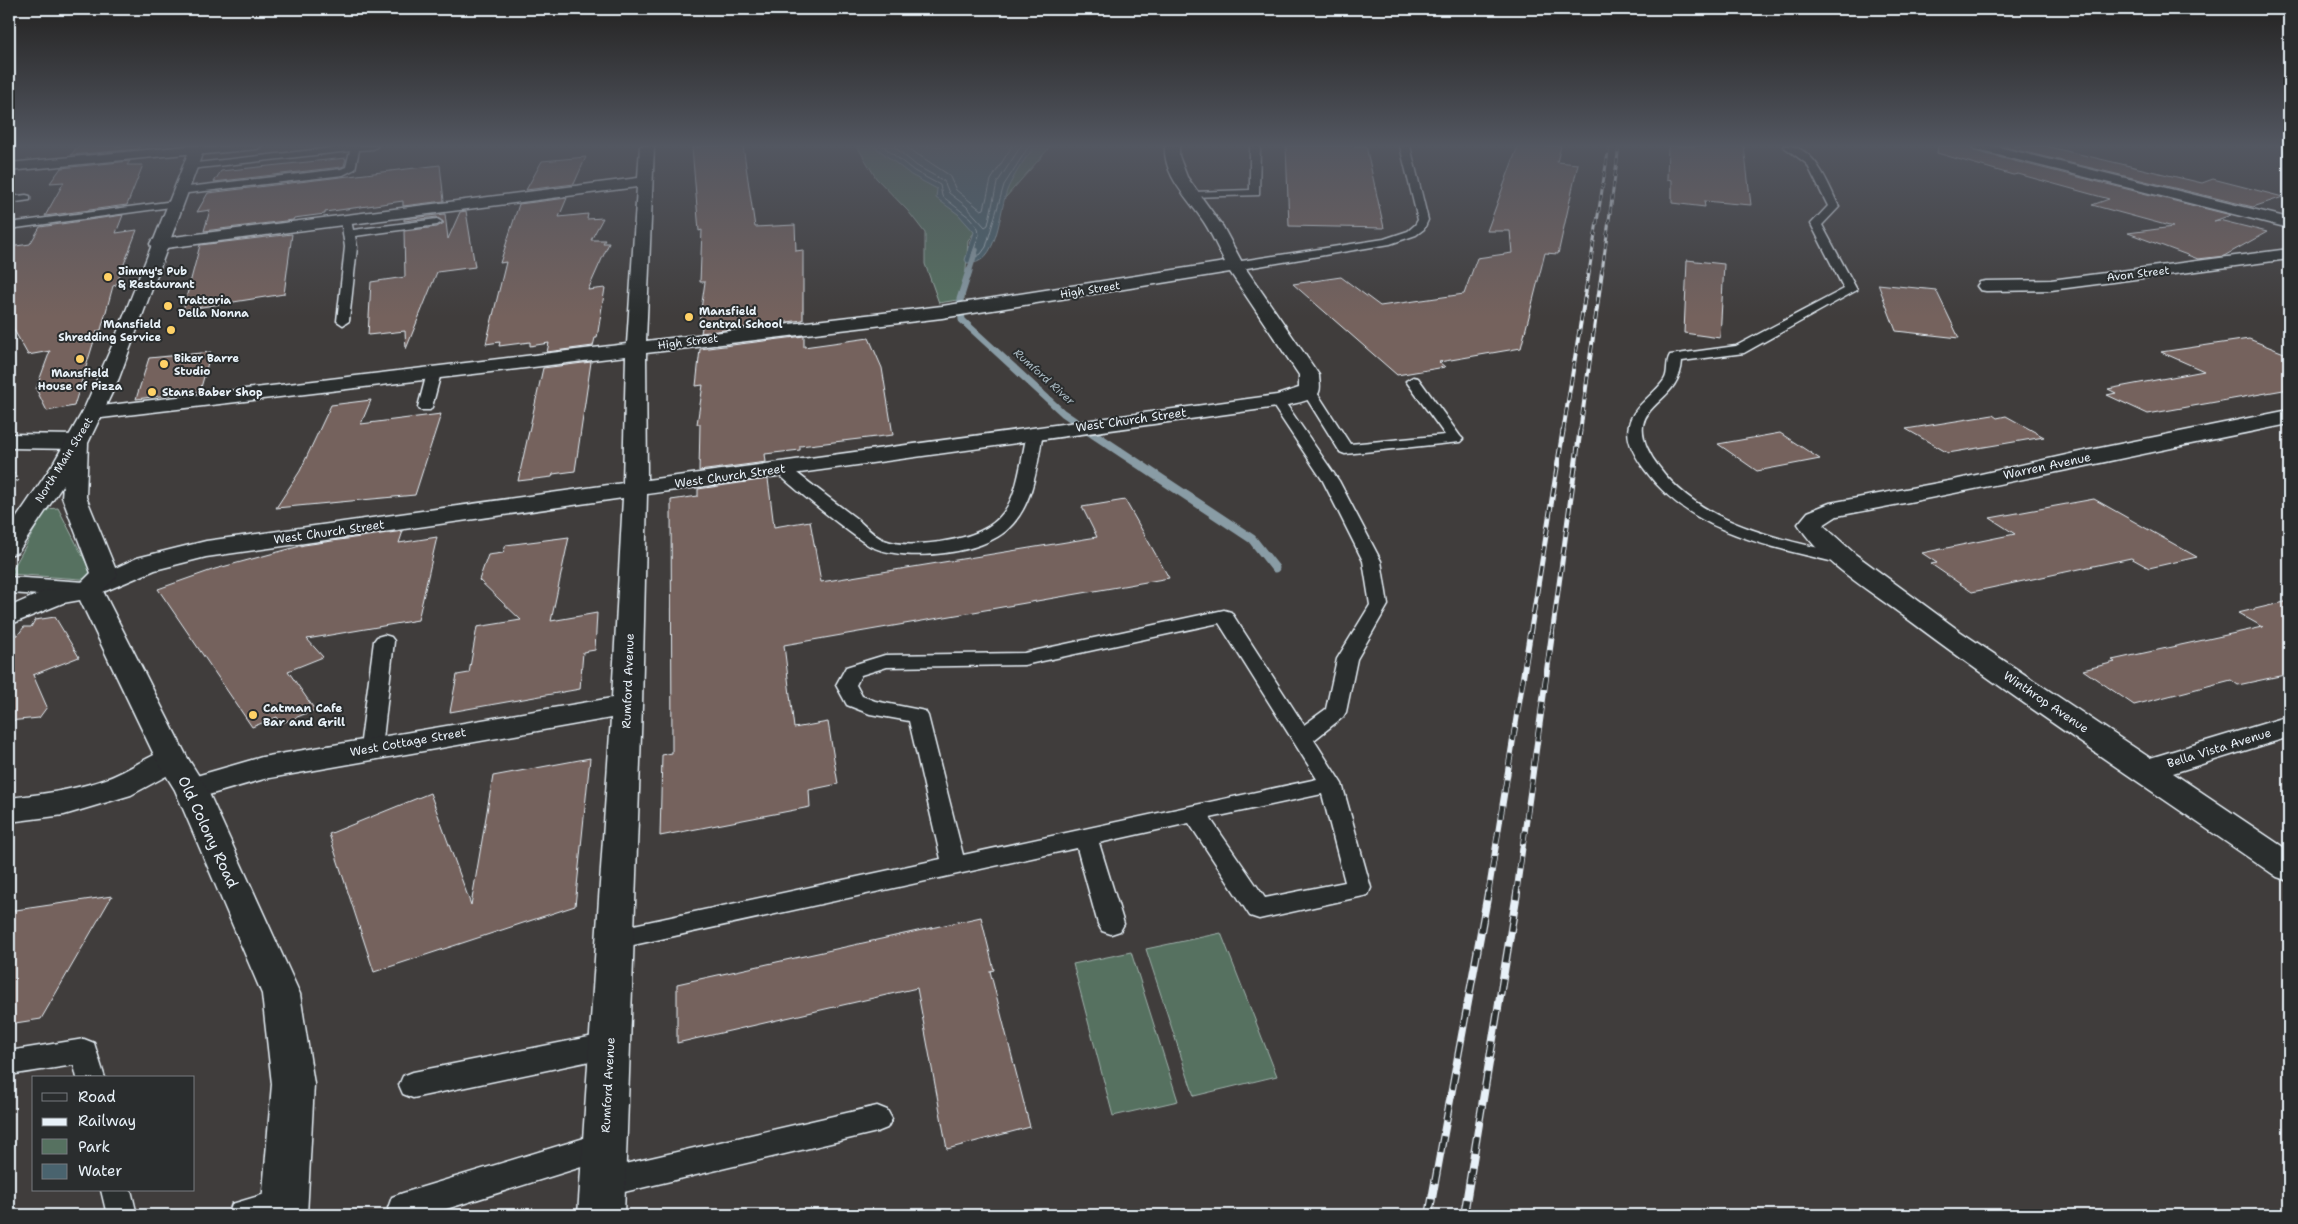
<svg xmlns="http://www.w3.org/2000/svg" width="2298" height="1224" font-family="'Shantell Sans',sans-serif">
	<rect width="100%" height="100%" fill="#403d3c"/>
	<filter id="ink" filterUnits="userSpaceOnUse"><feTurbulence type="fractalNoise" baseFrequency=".02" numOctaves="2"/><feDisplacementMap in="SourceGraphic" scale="10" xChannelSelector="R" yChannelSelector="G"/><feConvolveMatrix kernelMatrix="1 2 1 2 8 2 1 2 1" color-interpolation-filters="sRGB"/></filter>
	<g filter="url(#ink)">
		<!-- green -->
		<path fill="#567160" stroke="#9fb1ac" d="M 857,146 L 1051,146 L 968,240 L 964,299 L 939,303 L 925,264 L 925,233 L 908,211 L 876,178 Z
			M 58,508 L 95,580 L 10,574 L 46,509 Z
			M 1221,933 L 1277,1076 L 1194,1096 L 1146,949 Z
			M 1131,952 L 1178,1101 L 1113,1116 L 1073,964 Z"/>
		<!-- water -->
		<path fill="#49636e" stroke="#899ca5" d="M 874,146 L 1036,146 C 1027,154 1013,177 1008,188 C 999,208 999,267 967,263 L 965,260 L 974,232 L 958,214 L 936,198 L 937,189 L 911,175 Z"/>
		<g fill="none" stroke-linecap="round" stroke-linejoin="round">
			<!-- shore -->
			<path stroke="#a8b8c1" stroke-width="1" d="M 883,146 L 914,171 L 940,185 L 942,196 L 970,218 L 978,228 L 979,235 L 972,255 L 974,258 L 981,254 L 986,247 L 1004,185 L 1029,146
				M 893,146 L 917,166 L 944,181 L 949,193 L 966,206 L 985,227 L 988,225 L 997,183 L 1021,146
				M 905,146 L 949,175 L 956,190 L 981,210 L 984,209 L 991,180 L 1012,146"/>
			<!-- stream-far2 -->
			<path stroke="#899ca5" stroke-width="5.5" d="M 969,272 L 976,250"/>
			<!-- stream-far1 -->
			<path stroke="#899ca5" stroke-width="7" d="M 969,271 L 960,299 L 962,320 L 1063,413 L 1091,432"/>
			<!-- stream -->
			<path stroke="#899ca5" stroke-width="9" d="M 1089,431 L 1252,539 L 1275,568"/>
		</g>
		<!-- building -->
		<path fill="#74625d" stroke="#e8f1f8" d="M 78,146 L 140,146 L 138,149 L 71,155 Z
			M 705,146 L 743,146 L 755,227 L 795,225 L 796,251 L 803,250 L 803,320 L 701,333 L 703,322 L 699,323 L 705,282 L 700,282 L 702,230 L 699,231 L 692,148 Z
			M 1286,146 L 1366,146 L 1384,228 L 1289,226 Z
			M 1518,146 L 1561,146 L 1557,162 L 1578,164 L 1558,254 L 1545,253 L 1521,348 L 1439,362 L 1445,367 L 1397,375 L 1293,284 L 1341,277 L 1380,306 L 1464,294 L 1477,258 L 1512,253 L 1510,231 L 1487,231 Z
			M 1668,146 L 1744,146 L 1751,205 L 1704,201 L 1705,207 L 1672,203 L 1672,180 L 1667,179 Z
			M 1938,146 L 1970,146 L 1974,151 L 2231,215 L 2214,221 L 2219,220 L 2267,232 L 2224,256 L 2198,259 L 2128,233 L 2173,227 L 2092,205 L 2109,199 L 2018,174 L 2013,175 L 1937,153 Z
			M 2000,146 L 2045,146 L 2202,183 L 2213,179 L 2283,197 L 2253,207 Z
			M 586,157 L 574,184 L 526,190 L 542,161 Z
			M 346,158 L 344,166 L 341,167 L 214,182 L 221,171 Z
			M 130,161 L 127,165 L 143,165 L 127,205 L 45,216 L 64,182 L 50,183 L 61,168 Z
			M 440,165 L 444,201 L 403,206 L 403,201 L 325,212 L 325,214 L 294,218 L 293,220 L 204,231 L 210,210 L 197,212 L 208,193 Z
			M 567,198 L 559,217 L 588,214 L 587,219 L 603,218 L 591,240 L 605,240 L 603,243 L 609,243 L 588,290 L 605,288 L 597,338 L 595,338 L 593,346 L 547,352 L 549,343 L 530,346 L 530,342 L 499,346 L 500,342 L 486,344 L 506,262 L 500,263 L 519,204 Z
			M 466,211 L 475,267 L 437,272 L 406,349 L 405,331 L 368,335 L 371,282 L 405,277 L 404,231 L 437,227 L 444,223 L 437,217 L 404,221 L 404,219 L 445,214 L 448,239 L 460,212 Z
			M 123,215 L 116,233 L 137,230 L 116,285 L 113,286 L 101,330 L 97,331 L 74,406 L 47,411 L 36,389 L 50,351 L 28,355 L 9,321 L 9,247 L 30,244 L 40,227 Z
			M 292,234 L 284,294 L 183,310 L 200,245 Z
			M 1687,260 L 1724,264 L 1720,338 L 1684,333 Z
			M 1878,284 L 1936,290 L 1959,338 L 1896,331 Z
			M 804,336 L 804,347 L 869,338 L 882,368 L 893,435 L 800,446 L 800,450 L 765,454 L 766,462 L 699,471 L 700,424 L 697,424 L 703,385 L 696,386 L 700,349 Z
			M 2249,339 L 2289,355 L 2289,389 L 2148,414 L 2107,395 L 2116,393 L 2108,389 L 2204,371 L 2161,352 Z
			M 211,352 L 200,391 L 136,399 L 149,358 Z
			M 591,362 L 575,471 L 553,474 L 552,477 L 518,481 L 543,368 Z
			M 371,400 L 361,424 L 441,414 L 415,495 L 276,508 L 300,471 L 331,405 Z
			M 1993,415 L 1997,418 L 2006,416 L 2044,437 L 1948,453 L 1906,429 Z
			M 1780,433 L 1820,459 L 1757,471 L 1718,444 Z
			M 768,479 L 774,527 L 810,521 L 821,582 L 1097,537 L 1082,507 L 1125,500 L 1169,578 L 784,645 L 794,728 L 828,722 L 838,784 L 809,790 L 810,807 L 660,836 L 662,755 L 672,753 L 671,500 L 698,496 L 698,489 Z
			M 2094,499 L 2197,557 L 2149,568 L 2131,558 L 1972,592 L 1931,564 L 1937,563 L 1922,553 L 2015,534 L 1990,518 Z
			M 403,531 L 399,543 L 437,537 L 418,620 L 307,639 L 323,657 L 288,671 L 315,710 L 282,723 L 277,717 L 252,727 L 158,589 L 215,569 L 304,545 Z
			M 569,537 L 551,621 L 597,613 L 595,650 L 583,652 L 580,689 L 450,712 L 457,675 L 469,673 L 477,627 L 521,620 L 479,580 L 488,555 L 503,553 L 506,545 Z
			M 2289,601 L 2289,674 L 2238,685 L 2231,680 L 2134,705 L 2083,670 L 2115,662 L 2112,660 L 2263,627 L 2238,613 Z
			M 55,617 L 79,657 L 33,675 L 47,707 L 39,718 L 9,721 L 9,627 L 12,626 L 17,636 L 24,627 L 31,627 L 35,620 Z
			M 590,758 L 575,906 L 374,972 L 329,834 L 430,793 L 471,905 L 493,776 Z
			M 112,896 L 41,1019 L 9,1024 L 9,911 Z
			M 981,917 L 994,970 L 990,971 L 1030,1127 L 947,1149 L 917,988 L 677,1043 L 677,984 Z"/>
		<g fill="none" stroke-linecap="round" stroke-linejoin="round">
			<!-- service casing -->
			<g stroke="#e8f1f8" stroke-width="3">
				<path id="service" d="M 232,146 L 262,146 L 257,149 L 195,155 L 190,152 L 195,149 Z
					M 350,146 L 378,146 L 373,149 L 359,150 L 355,169 L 343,175 L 179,194 L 174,191 L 179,188 L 341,169 L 346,167 L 350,151 L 190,169 L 187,168 L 187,164 Z
					M 1250,146 L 1260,146 L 1259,195 L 1189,197 L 1188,195 L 1193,192 L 1250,190 Z
					M 1400,146 L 1410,146 L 1428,220 L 1424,229 L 1416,235 L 1390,244 L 1235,270 L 1231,268 L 1229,266 L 1235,262 L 1384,239 L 1408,231 L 1415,225 L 1418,220 Z
					M 1783,146 C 1814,143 1828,184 1839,207 L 1822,225 L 1857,290 L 1744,353 L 1682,361 C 1680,396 1647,402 1643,425 C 1641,439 1650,456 1659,467 C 1703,527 1784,539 1852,556 L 1855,560 L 1852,564 L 1846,565 C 1774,547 1691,534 1645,470 C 1636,458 1625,441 1629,425 C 1632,407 1654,395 1664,380 C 1669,373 1665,363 1670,355 L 1736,346 L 1844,289 L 1811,224 L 1828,206 L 1807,164 Z
					M 26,195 L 30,196 L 30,200 L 9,203 L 9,197 Z
					M 174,201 L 178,202 L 178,206 L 9,229 L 9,223 Z
					M 346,217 L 351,220 L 353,230 L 437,219 L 442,222 L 437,225 L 355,236 L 357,247 L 349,321 L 343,325 L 337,321 L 345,247 L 341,220 Z
					M 434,369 L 441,373 L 432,407 L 430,410 L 420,410 L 418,407 L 427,373 Z
					M 1413,377 L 1418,378 L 1460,436 L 1463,439 L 1460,442 L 1345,454 L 1340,452 L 1302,391 L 1304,388 L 1314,388 L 1350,444 L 1445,435 L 1406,381 Z
					M 1277,397 L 1282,398 L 1339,481 L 1381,561 L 1388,605 L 1357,659 L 1346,712 L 1343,717 L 1314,740 L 1342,784 L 1371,888 L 1368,895 L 1259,919 L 1250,916 L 1189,823 L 1099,843 L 1124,924 L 1120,931 L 1111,934 L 1102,931 L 1098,924 L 1077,848 L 615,949 L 606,946 L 602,939 L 606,932 L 615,929 L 941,859 L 909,721 L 870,714 L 847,705 L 836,685 L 846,667 L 885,655 L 1024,653 L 1224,610 L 1231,612 L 1304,725 L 1326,709 L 1337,659 L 1370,605 L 1363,561 L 1323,481 L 1270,401 ZM 1219,623 L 1317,779 L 963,855 L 928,716 L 925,711 L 875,701 L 862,696 L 856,685 L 861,675 L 887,667 L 1024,665 ZM 1322,794 L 1345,882 L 1265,898 L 1210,818 Z
					M 1035,428 L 1040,430 L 1043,433 C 1037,465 1034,504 1009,528 C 983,555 905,562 872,547 C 861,543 780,478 774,469 L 776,466 L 788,466 C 811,484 834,502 857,519 C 865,526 874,536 884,540 C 901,547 923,544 940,542 C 1015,531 1014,498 1027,433 L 1030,430 Z
					M 384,635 L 391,637 L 394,641 L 382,748 L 379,753 L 371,755 L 363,753 L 360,748 L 374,641 L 377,637 Z
					M 609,1033 L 619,1037 L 623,1045 L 619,1053 L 609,1057 L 413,1098 L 403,1094 L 399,1085 L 403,1076 L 413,1072 Z
					M 84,1039 L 94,1043 L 105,1078 L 77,1078 L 74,1065 L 9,1075 L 9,1051 Z
					M 877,1106 L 887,1110 L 892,1119 L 887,1128 L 877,1132 L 603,1197 L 592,1193 L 588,1183 L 592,1173 L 603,1169 Z
					M 604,1132 L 614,1136 L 619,1146 L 614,1156 L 604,1160 L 427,1215 L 391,1215 L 388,1208 L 392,1197 L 403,1193 Z
					M 285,1188 L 296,1193 L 300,1203 L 296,1213 L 291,1215 L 228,1215 L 232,1204 Z
					M 101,1190 L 131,1190 L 137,1215 L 107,1215 Z"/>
			</g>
			<!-- minor casing -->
			<g stroke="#e8f1f8" stroke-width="3">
				<path id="minor" d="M 188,146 L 199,146 L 203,149 L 196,153 L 9,171 L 9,163 Z
					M 640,146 L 654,146 L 646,341 L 942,306 L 1225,262 C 1219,251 1214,239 1207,227 C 1192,201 1163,179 1165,146 L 1179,146 L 1179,156 L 1187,177 L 1223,227 L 1244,266 L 1319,375 C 1319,380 1321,387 1319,392 C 1316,401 1286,405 1277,407 L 647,494 L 642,705 L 624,1215 L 578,1215 L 611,718 L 264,779 L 191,800 L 179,797 L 175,789 L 179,781 L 262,757 L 612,698 L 623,498 L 206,557 L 155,570 L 89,598 L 9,593 L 9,577 L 85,582 L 137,558 L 206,541 L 623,483 L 626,356 L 93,419 L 85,418 L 82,413 L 85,408 L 93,407 L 627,344 L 637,187 L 158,249 L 152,248 L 150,244 L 152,240 L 158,239 L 638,178 ZM 1230,272 L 1299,375 L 1299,388 L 1277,395 L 647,480 L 646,353 L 942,318 Z
					M 1972,146 L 1994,146 L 2289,218 L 2289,228 L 1974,149 Z
					M 2289,249 L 2289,259 L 2051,290 L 1986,291 L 1980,290 L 1977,286 L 1980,282 L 1986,281 L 2051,280 Z
					M 2289,410 L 2289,424 C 2138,454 1988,488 1837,516 L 1823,525 L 1855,554 L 1961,632 L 2150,758 L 2289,716 L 2289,737 L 2173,773 L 2289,851 L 2289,881 L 2277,877 C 2153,791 2026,708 1905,617 C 1869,590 1822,563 1798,524 L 1808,512 L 1830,503 L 1954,480 L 2075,453 Z
					M 9,434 L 77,435 L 85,437 L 88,442 L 85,447 L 77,449 L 9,448 Z
					M 172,748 L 183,751 L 188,759 L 183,767 L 131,795 L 64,815 L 9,822 L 9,798 C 42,794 75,790 106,779 C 129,771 148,755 172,748 Z"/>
			</g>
			<!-- secondary casing -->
			<g stroke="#e8f1f8" stroke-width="3">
				<path id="secondary" d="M 191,146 L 205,146 L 119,378 L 88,443 L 86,497 L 118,575 L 103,591 L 187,757 L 207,789 L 300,994 L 314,1084 L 307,1215 L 261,1215 L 272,1084 L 262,994 L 175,790 L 156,759 L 80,600 L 63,603 L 9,625 L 9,607 L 45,591 L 80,584 L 91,573 L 62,497 L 63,485 L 18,552 L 9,555 L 9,529 L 53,464 L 83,411 L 112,346 Z"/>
			</g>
			<!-- path -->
			<path stroke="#e8f1f8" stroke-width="3" stroke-dasharray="1 3" stroke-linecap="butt" d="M 9,467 L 19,483"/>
			<!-- service -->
			<use href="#service" fill="#2a2d2e" fill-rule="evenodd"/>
			<!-- minor -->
			<use href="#minor" fill="#2a2d2e" fill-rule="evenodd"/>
			<!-- secondary -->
			<use href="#secondary" fill="#2a2d2e" fill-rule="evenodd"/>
			<!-- rail-far4 casing -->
			<g stroke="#e8f1f8" stroke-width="3">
				<path id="rail-far4" d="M 1589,272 L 1609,146
					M 1602,272 L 1619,146"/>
			</g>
			<!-- rail-far3 casing -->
			<g stroke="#e8f1f8" stroke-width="4">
				<path id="rail-far3" d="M 1563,432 L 1589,271
					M 1580,432 L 1602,271"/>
			</g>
			<!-- rail-far2 casing -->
			<g stroke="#e8f1f8" stroke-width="5">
				<path id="rail-far2" d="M 1530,635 L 1563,431
					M 1552,635 L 1580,431"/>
			</g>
			<!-- rail-far1 casing -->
			<g stroke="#e8f1f8" stroke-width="6">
				<path id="rail-far1" d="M 1488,895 L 1530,634
					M 1516,895 L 1552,634"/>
			</g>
			<!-- rail casing -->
			<g stroke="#e8f1f8" stroke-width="8">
				<path id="rail" d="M 1429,1215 L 1488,893
					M 1464,1215 L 1517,893"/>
			</g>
			<!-- rail-far4 -->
			<use href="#rail-far4" stroke="#2a2d2e" stroke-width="2" stroke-dasharray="6" stroke-linecap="butt"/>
			<!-- rail-far3 -->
			<use href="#rail-far3" stroke="#2a2d2e" stroke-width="2.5" stroke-dasharray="8" stroke-linecap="butt"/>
			<!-- rail-far2 -->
			<use href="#rail-far2" stroke="#2a2d2e" stroke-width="3" stroke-dasharray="10" stroke-linecap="butt"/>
			<!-- rail-far1 -->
			<use href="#rail-far1" stroke="#2a2d2e" stroke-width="4.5" stroke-dasharray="13" stroke-linecap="butt"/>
			<!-- rail -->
			<use href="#rail" stroke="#2a2d2e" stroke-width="5.5" stroke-dasharray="16" stroke-linecap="butt"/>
		</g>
	</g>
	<!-- sky -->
	<linearGradient id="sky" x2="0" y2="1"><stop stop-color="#232221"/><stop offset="0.46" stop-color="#535761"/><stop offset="1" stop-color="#535761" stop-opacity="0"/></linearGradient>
	<rect width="2298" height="317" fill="url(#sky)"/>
	<!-- markers -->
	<g fill="#ffd166" stroke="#2a2d2e" stroke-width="2">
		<circle cx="108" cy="277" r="5"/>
		<circle cx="168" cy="306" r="5"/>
		<circle cx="689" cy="317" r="5"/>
		<circle cx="171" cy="330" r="5"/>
		<circle cx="80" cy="359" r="5"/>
		<circle cx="164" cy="364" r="5"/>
		<circle cx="152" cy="392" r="5"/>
		<circle cx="253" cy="715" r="5"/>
	</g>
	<g text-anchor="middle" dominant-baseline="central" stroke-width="4" stroke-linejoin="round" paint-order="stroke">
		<!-- far-poi labels -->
		<g font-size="11" font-weight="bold" fill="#e8f1f8" stroke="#2a2d2e" text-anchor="start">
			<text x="118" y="271">Jimmy's Pub<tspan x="118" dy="13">&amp; Restaurant</tspan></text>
			<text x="178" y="300">Trattoria<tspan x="178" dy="13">Della Nonna</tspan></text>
			<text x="699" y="311">Mansfield<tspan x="699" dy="13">Central School</tspan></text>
			<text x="161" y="324" text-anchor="end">Mansfield<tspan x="161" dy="13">Shredding Service</tspan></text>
			<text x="174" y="358">Biker Barre<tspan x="174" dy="13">Studio</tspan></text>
			<text x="80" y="373" text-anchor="middle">Mansfield<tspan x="80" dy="13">House of Pizza</tspan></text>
			<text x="162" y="392">Stans Baber Shop</text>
		</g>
		<!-- far-street labels -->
		<g font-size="11" fill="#e8f1f8" stroke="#2a2d2e">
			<text transform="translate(2138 274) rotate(-7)">Avon Street</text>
			<text transform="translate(1090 290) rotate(-9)">High Street</text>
			<text transform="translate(688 342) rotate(-7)">High Street</text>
			<text transform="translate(64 460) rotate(-58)">North Main Street</text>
		</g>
		<!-- far-water labels -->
		<g font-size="11" font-style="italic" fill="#a8b8c1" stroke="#2a2d2e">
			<text transform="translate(1044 377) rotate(42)">Rumford River</text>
		</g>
		<!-- street labels -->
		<g font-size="12" fill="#e8f1f8" stroke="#2a2d2e">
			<text transform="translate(1131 420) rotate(-8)">West Church Street</text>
			<text transform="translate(2047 466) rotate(-12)">Warren Avenue</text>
			<text transform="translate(730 476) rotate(-8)">West Church Street</text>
			<text transform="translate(329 532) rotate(-8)">West Church Street</text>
			<text transform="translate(628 681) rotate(-88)">Rumford Avenue</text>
			<text transform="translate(2046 702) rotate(34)">Winthrop Avenue</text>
			<text transform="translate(408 742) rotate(-10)">West Cottage Street</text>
			<text transform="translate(2219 748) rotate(-17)">Bella Vista Avenue</text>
			<text transform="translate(608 1085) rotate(-87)">Rumford Avenue</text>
		</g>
		<!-- poi labels -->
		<g font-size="12" font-weight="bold" fill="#e8f1f8" stroke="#2a2d2e" text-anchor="start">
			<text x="263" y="708">Catman Cafe<tspan x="263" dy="14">Bar and Grill</tspan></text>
		</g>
		<!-- near-street labels -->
		<g font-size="15" fill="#e8f1f8" stroke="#2a2d2e">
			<text transform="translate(208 832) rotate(65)">Old Colony Road</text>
		</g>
	</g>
	<!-- margin -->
	<rect width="2298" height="1224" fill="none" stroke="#2a2d2e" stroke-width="30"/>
	<rect x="15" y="15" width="2268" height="1194" fill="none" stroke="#e8f1f8" stroke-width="2" filter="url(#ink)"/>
	<!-- legend -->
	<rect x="32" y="1076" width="162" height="115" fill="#2a2d2e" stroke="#767b7f"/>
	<rect x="42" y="1093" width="25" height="8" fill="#2a2d2e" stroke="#767b7f"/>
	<text x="78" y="1102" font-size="15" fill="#e8f1f8">Road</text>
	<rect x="42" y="1118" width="25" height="8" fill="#e8f1f8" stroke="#767b7f"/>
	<text x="78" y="1126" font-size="15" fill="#e8f1f8">Railway</text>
	<rect x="42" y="1139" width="25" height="15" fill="#567160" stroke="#767b7f"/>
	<text x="78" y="1152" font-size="15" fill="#e8f1f8">Park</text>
	<rect x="42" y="1164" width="25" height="15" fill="#49636e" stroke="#767b7f"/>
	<text x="78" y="1176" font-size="15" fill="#e8f1f8">Water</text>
</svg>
